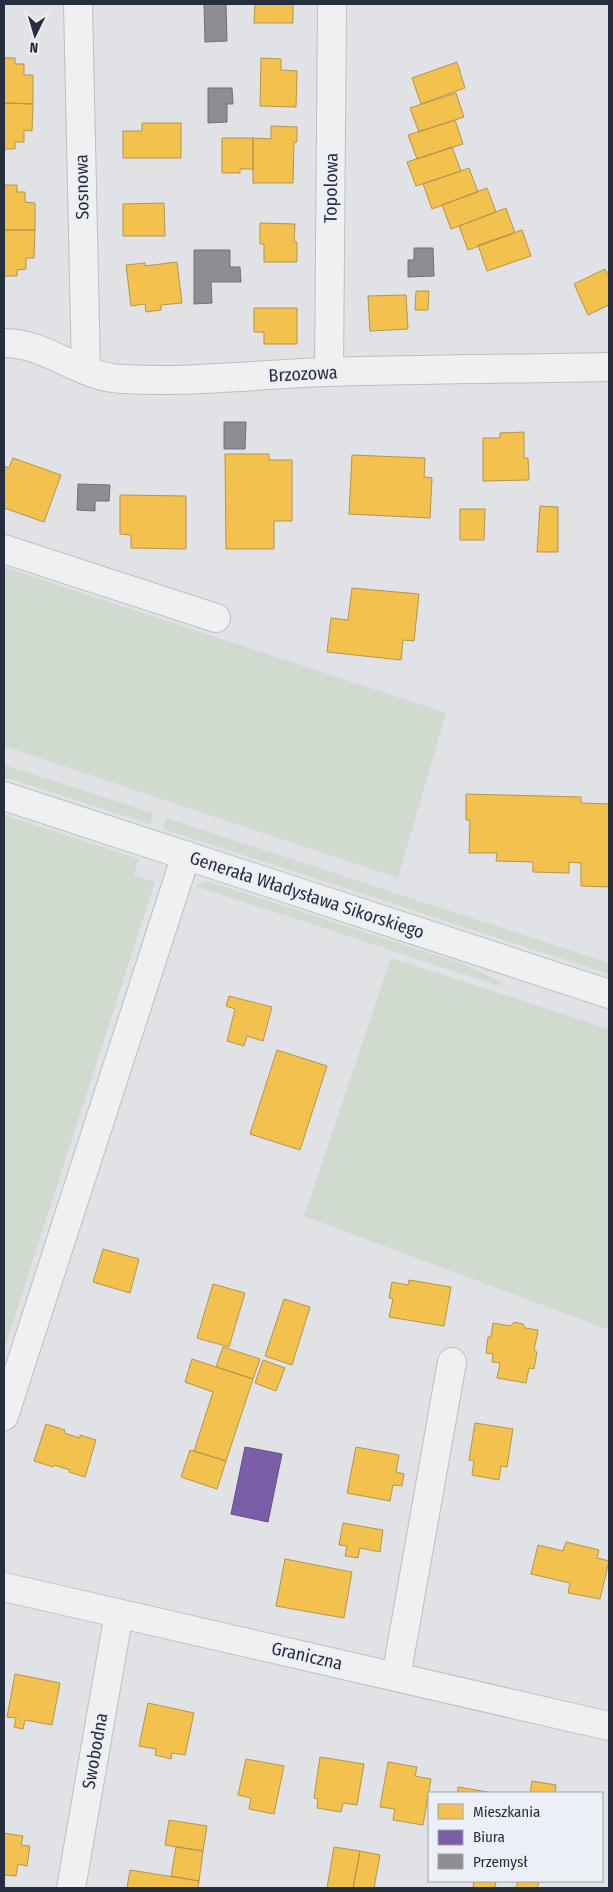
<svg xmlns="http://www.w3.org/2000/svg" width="613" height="1892" font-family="'Fira Sans Condensed',sans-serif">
	<rect width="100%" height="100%" fill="#e0e2e5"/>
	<!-- green -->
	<path fill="#d0dacf" d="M 4,567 L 446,713 L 398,878 L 4,746 Z
		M 4,765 L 153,813 L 150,824 L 4,777 Z
		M 4,815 L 139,859 L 134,875 L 155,882 L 4,1350 Z
		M 166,818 L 609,963 L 609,974 L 163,829 Z
		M 207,881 L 463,964 L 502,982 L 500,986 L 195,886 Z
		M 391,958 L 609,1029 L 609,1330 L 304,1216 Z"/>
	<!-- homes -->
	<path fill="#f2c14e" stroke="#b4954a" d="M 255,4 L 293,4 L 293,23 L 254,23 Z
		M 4,58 L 15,58 L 15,64 L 24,64 L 24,75 L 33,75 L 33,104 L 4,103 Z
		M 261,58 L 281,59 L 281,70 L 297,71 L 296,107 L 260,106 Z
		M 457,62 L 465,88 L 421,104 L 412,78 Z
		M 456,93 L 464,117 L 419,132 L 410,108 Z
		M 4,103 L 33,104 L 32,131 L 24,130 L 24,142 L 15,142 L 15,149 L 4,149 Z
		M 455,120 L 463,144 L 417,159 L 408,135 Z
		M 142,123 L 181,123 L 181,158 L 123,158 L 123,131 L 142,131 Z
		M 271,126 L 297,127 L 297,142 L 294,142 L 293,183 L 253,183 L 253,138 L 271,139 Z
		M 222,138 L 253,138 L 253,169 L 240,169 L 240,173 L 222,173 Z
		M 452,147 L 461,171 L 416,186 L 407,162 Z
		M 469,168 L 478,192 L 432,209 L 423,184 Z
		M 4,185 L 17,185 L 17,192 L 25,192 L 25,202 L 35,203 L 35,230 L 4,230 Z
		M 487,188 L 496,212 L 451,229 L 442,205 Z
		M 164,203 L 165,236 L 123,236 L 123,204 Z
		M 506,208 L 515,233 L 468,250 L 459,226 Z
		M 260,223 L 295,224 L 294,242 L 297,242 L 297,262 L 264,262 L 264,244 L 260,244 Z
		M 4,230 L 35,230 L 34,258 L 26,258 L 26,269 L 17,270 L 17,276 L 4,276 Z
		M 522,230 L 531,256 L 487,271 L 478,245 Z
		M 177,262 L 182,303 L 161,305 L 161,310 L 146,312 L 145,304 L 131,306 L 126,265 L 145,263 L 145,266 Z
		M 605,269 L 609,278 L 609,305 L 588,315 L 574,284 Z
		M 416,291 L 429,291 L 428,310 L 415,310 Z
		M 406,295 L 408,329 L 370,331 L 368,296 Z
		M 254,308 L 297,308 L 297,344 L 264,344 L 264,332 L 254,332 Z
		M 524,432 L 524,458 L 528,458 L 529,480 L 483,481 L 483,438 L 500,438 L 500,433 Z
		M 225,454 L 269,454 L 269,460 L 292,460 L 292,521 L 274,521 L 274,549 L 226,549 Z
		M 352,455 L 425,458 L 424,477 L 432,478 L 430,518 L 349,514 Z
		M 13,458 L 61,475 L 44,522 L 4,508 L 4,466 L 9,468 Z
		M 120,495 L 186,496 L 186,549 L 131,548 L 131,535 L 120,534 Z
		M 540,506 L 558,507 L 558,552 L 537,552 Z
		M 460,509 L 485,509 L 484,540 L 460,540 Z
		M 352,588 L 419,594 L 414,641 L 403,640 L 401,660 L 327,652 L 331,618 L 348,620 Z
		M 466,794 L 581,797 L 581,803 L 609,804 L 609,887 L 581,886 L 581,863 L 569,862 L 569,873 L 533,872 L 533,862 L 496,861 L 497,853 L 469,853 L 470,820 L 466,820 Z
		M 229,996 L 272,1007 L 263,1041 L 247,1036 L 244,1046 L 227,1041 L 235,1009 L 226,1006 Z
		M 277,1050 L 327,1066 L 300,1150 L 250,1134 Z
		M 103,1249 L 139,1259 L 130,1293 L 93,1282 Z
		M 409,1280 L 451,1287 L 444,1326 L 389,1317 L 393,1299 L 389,1298 L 392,1282 L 408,1285 Z
		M 213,1284 L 245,1293 L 229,1347 L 197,1338 Z
		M 284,1299 L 310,1307 L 292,1365 L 265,1356 Z
		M 514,1322 L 523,1324 L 525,1328 L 538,1330 L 534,1351 L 537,1352 L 534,1369 L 529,1368 L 526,1383 L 497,1378 L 500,1363 L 492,1362 L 493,1354 L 486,1353 L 488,1337 L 491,1337 L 493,1323 L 511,1326 Z
		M 223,1347 L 260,1359 L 253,1379 L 216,1367 Z
		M 192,1359 L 253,1379 L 226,1461 L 194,1451 L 213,1392 L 185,1382 Z
		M 263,1360 L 285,1368 L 276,1391 L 255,1383 Z
		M 475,1423 L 513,1429 L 507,1467 L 501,1466 L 499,1480 L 472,1475 L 474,1461 L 469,1460 Z
		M 46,1424 L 65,1430 L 64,1433 L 80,1438 L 80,1435 L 96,1440 L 85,1477 L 69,1472 L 70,1470 L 54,1465 L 53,1467 L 34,1461 Z
		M 356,1447 L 399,1455 L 396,1472 L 404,1474 L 402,1486 L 393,1485 L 390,1501 L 347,1493 Z
		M 190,1450 L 226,1461 L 217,1489 L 181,1477 Z
		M 343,1523 L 383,1530 L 380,1552 L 360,1548 L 358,1558 L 345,1556 L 347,1546 L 339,1545 Z
		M 566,1542 L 599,1550 L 597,1558 L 609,1561 L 600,1599 L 568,1593 L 570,1583 L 531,1574 L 538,1545 L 563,1551 Z
		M 285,1559 L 352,1572 L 344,1618 L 276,1606 Z
		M 15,1674 L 60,1683 L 52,1725 L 25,1720 L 23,1729 L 14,1727 L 16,1718 L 7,1717 Z
		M 148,1703 L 194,1713 L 185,1755 L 172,1753 L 171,1759 L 155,1755 L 156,1749 L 139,1746 Z
		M 320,1757 L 364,1764 L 357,1805 L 343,1803 L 341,1812 L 317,1808 L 318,1799 L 314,1798 Z
		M 246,1759 L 284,1766 L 274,1814 L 249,1809 L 251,1798 L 238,1795 Z
		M 388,1762 L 417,1767 L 415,1776 L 431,1779 L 423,1825 L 393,1820 L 395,1809 L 380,1807 Z
		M 532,1781 L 556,1785 L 555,1793 L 530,1793 Z
		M 458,1787 L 494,1793 L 458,1793 Z
		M 169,1820 L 207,1826 L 203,1851 L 165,1845 Z
		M 4,1833 L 23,1836 L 21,1845 L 30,1846 L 27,1866 L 18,1864 L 16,1876 L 4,1875 Z
		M 176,1847 L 203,1851 L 199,1881 L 171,1876 Z
		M 334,1847 L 360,1851 L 353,1888 L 327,1888 Z
		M 360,1851 L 380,1855 L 374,1888 L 353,1888 Z
		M 130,1870 L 199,1881 L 198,1888 L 127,1888 Z
		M 474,1881 L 496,1881 L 495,1888 L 473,1888 Z
		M 518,1881 L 539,1881 L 537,1888 L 516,1888 Z"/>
	<!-- offices -->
	<path fill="#7b5ea7" stroke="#615088" d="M 245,1447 L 282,1454 L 268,1522 L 231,1514 Z"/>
	<!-- industry -->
	<path fill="#8d8d92" stroke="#6e7179" d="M 204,4 L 226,4 L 227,41 L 205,42 Z
		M 208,88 L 232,88 L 233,104 L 227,104 L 227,122 L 208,123 Z
		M 414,248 L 433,248 L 434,276 L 408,277 L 408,260 L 414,260 Z
		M 194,250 L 230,250 L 230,267 L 240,267 L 241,282 L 211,282 L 212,303 L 194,304 Z
		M 224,422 L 246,422 L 245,449 L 224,449 Z
		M 78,484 L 110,485 L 109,501 L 95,501 L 95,511 L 77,510 Z"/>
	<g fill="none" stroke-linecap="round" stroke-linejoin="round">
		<!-- minor casing -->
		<g stroke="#bdbfc3" stroke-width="30">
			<path id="minor" d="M 78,4 L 86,370
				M 4,343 C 47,343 79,377 122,379 C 191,383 260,374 329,372 C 423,369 516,369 609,367
				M 329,372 L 332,4
				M 4,549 L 216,618
				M 4,796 L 609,994
				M 4,1416 L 186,855
				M 4,1587 L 609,1726
				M 396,1677 L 452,1362
				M 71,1888 L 119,1613"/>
		</g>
		<!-- minor -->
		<use href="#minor" stroke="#eff0f2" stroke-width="28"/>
	</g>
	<g text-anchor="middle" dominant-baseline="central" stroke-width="5" stroke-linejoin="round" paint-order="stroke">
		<!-- street labels -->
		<g font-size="18" fill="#252f40" stroke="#ecf0f6">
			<text transform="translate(82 187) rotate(-91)">Sosnowa</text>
			<text transform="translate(331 188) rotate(-89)">Topolowa</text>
			<text transform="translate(303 374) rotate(-3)">Brzozowa</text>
			<text transform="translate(307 895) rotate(18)">Generała Władysława Sikorskiego</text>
			<text transform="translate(307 1656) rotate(13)">Graniczna</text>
			<text transform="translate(95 1751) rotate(-80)">Swobodna</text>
		</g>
	</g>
	<!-- border -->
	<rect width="613" height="1892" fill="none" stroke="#252f40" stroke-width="10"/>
	<!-- legend -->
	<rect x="428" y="1792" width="175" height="90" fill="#ecf0f6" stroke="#9ca3ad"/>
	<rect x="438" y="1804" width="25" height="15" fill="#f2c14e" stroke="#9ca3ad"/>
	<text x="473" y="1817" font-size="15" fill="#252f40">Mieszkania</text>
	<rect x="438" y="1830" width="25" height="15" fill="#7b5ea7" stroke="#9ca3ad"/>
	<text x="473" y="1842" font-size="15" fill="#252f40">Biura</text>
	<rect x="438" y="1854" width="25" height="15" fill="#8d8d92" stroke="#9ca3ad"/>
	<text x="473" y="1867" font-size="15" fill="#252f40">Przemysł</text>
	<!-- north arrow -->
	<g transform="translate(35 35) rotate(185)" stroke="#ecf0f6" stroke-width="4" paint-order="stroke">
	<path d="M0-4L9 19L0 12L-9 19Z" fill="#252f40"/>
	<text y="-8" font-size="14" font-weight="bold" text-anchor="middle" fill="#252f40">N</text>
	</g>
</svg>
